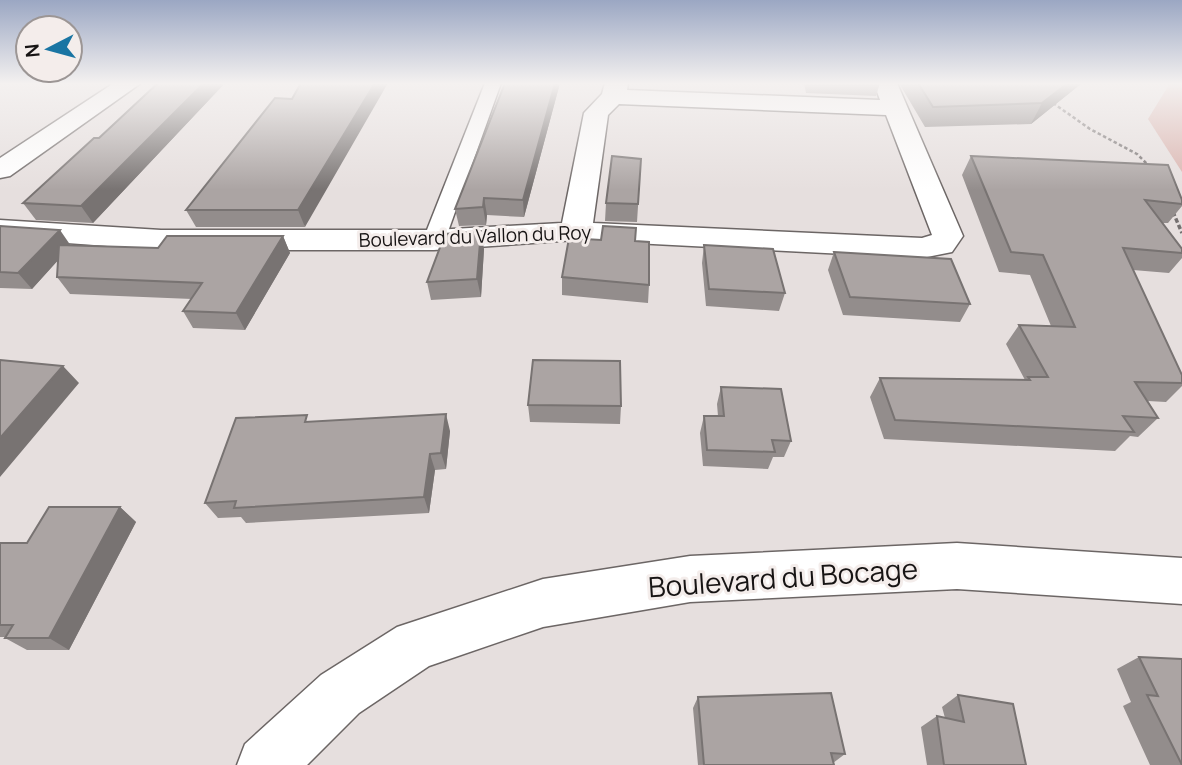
<svg xmlns="http://www.w3.org/2000/svg" width="1182" height="765" font-family="Manrope,sans-serif">
	<rect width="100%" height="100%" fill="#e6dfde"/>
	<!-- green -->
	<path fill="#dab4af" d="M 1170,83 L 1182,83 L 1182,172 L 1148,119 Z"/>
	<g fill="none" stroke-linecap="round" stroke-linejoin="round">
		<!-- lane casing -->
		<g stroke="#6c6665" stroke-width="3">
			<path id="lane" d="M 485,83 L 501,83 L 445,240 L 442,245 L 426,245 L 423,240 Z"/>
		</g>
		<!-- street casing -->
		<g stroke="#6c6665" stroke-width="3">
			<path id="street" d="M 114,83 L 141,83 L 10,176 L 0,178 L 0,158 Z
				M 605,83 L 628,83 L 627,90 L 880,100 L 874,83 L 897,83 L 963,236 L 952,252 L 922,258 L 576,240 L 434,250 L 161,250 L 0,238 L 0,220 L 161,230 L 434,230 L 562,223 L 584,113 L 602,94 ZM 619,104 L 886,115 L 932,235 L 922,238 L 593,223 L 608,115 Z
				M 957,543 L 1182,558 L 1182,604 L 957,589 L 690,602 L 543,627 L 429,666 L 359,713 L 307,765 L 237,765 L 245,744 L 321,675 L 397,627 L 543,579 L 690,556 Z"/>
		</g>
		<!-- path-far1 -->
		<path stroke="#757070" stroke-width="2.5" stroke-dasharray="3.5 2.5" stroke-linecap="butt" d="M 1053,103 L 1090,129 L 1137,154 L 1150,167"/>
		<!-- path -->
		<path stroke="#757070" stroke-width="3.5" stroke-dasharray="4.5 2.5" stroke-linecap="butt" d="M 1173,212 L 1182,233"/>
		<!-- lane -->
		<use href="#lane" fill="#fff" fill-rule="evenodd"/>
		<!-- street -->
		<use href="#street" fill="#fff" fill-rule="evenodd"/>
	</g>
	<!-- wall -->
	<path fill="#938d8c" d="M 158,83 L 225,83 L 93,223 L 36,220 L 23,203 L 99,138 Z
		M 505,83 L 560,83 L 524,217 L 487,215 L 486,225 L 459,226 L 455,209 Z
		M 804,83 L 880,83 L 876,96 L 806,93 Z
		M 899,83 L 1082,83 L 1031,124 L 925,127 Z
		M 275,98 L 305,227 L 196,227 L 186,210 Z
		M 971,156 L 1182,200 L 1182,206 L 1168,223 L 1162,223 L 1182,249 L 1182,258 L 1169,273 L 1133,270 L 1182,375 L 1182,386 L 1166,402 L 1148,401 L 1158,418 L 1138,437 L 1130,436 L 1115,451 L 884,439 L 870,397 L 880,378 L 1025,380 L 1006,344 L 1019,325 L 1051,326 L 1030,275 L 999,272 L 962,175 Z
		M 641,159 L 637,222 L 605,221 L 606,203 Z
		M 0,226 L 71,245 L 158,248 L 283,236 L 290,253 L 245,330 L 193,328 L 183,311 L 192,299 L 70,294 L 57,277 L 58,260 L 32,289 L 0,288 Z
		M 635,241 L 649,285 L 648,303 L 562,295 L 562,277 Z
		M 704,245 L 785,293 L 779,311 L 706,306 L 702,263 Z
		M 484,249 L 481,297 L 431,300 L 427,282 Z
		M 834,252 L 970,304 L 960,322 L 843,315 L 828,270 Z
		M 721,387 L 791,441 L 784,457 L 773,457 L 768,469 L 703,466 L 700,433 L 704,416 L 718,416 L 717,404 Z
		M 528,405 L 621,406 L 620,424 L 530,422 Z
		M 310,421 L 450,431 L 446,469 L 435,470 L 429,513 L 246,523 L 241,517 L 218,518 L 205,503 Z
		M 120,507 L 136,522 L 69,650 L 27,650 L 5,638 L 5,637 L 0,637 L 0,543 L 27,543 Z
		M 1139,657 L 1182,659 L 1182,765 L 1150,765 L 1123,706 L 1131,702 L 1117,669 Z
		M 958,695 L 1026,765 L 927,765 L 921,727 L 937,716 L 945,718 L 942,707 Z
		M 698,697 L 845,754 L 833,763 L 834,765 L 698,765 L 693,708 Z"/>
	<!-- shaded-wall -->
	<path fill="#787372" d="M 204,83 L 225,83 L 93,223 L 81,206 Z
		M 375,83 L 388,83 L 305,227 L 298,210 Z
		M 555,83 L 560,83 L 524,217 L 523,200 Z
		M 1068,83 L 1082,83 L 1031,124 L 1042,103 Z
		M 484,198 L 487,215 L 486,225 L 483,207 Z
		M 60,230 L 71,246 L 32,289 L 18,273 Z
		M 481,231 L 484,249 L 481,297 L 477,279 Z
		M 283,236 L 290,253 L 245,330 L 236,313 Z
		M 63,366 L 79,383 L 0,477 L 0,438 Z
		M 446,414 L 450,431 L 446,469 L 441,453 Z
		M 430,454 L 435,470 L 429,513 L 424,497 Z
		M 120,507 L 136,522 L 69,650 L 49,638 Z"/>
	<!-- building -->
	<path fill="#aba4a3" stroke="#787372" stroke-width="2" d="M 158,83 L 204,83 L 81,206 L 23,203 L 94,138 L 99,138 Z
		M 301,83 L 375,83 L 298,210 L 186,210 L 275,98 L 292,99 Z
		M 505,83 L 555,83 L 523,200 L 484,198 L 483,207 L 455,209 Z
		M 918,83 L 1068,83 L 1042,103 L 933,107 Z
		M 612,156 L 641,159 L 638,204 L 606,203 Z
		M 971,156 L 1168,165 L 1182,200 L 1182,204 L 1145,200 L 1182,249 L 1182,253 L 1123,248 L 1182,375 L 1182,383 L 1135,382 L 1158,418 L 1123,416 L 1134,432 L 895,420 L 880,378 L 1030,380 L 1028,377 L 1048,377 L 1019,325 L 1075,327 L 1043,255 L 1011,252 Z
		M 0,226 L 60,230 L 18,273 L 0,272 Z
		M 603,226 L 636,228 L 635,241 L 649,242 L 649,285 L 562,277 L 569,238 L 601,240 Z
		M 481,231 L 477,279 L 427,282 L 445,234 Z
		M 167,236 L 283,236 L 236,313 L 183,311 L 202,283 L 57,277 L 59,245 L 158,248 Z
		M 704,245 L 773,249 L 785,293 L 709,289 Z
		M 834,252 L 951,259 L 970,304 L 850,297 Z
		M 0,360 L 63,366 L 0,438 Z
		M 533,360 L 620,361 L 621,406 L 528,405 Z
		M 721,387 L 781,389 L 791,441 L 772,440 L 775,452 L 707,450 L 704,416 L 724,416 Z
		M 446,414 L 441,453 L 430,454 L 424,497 L 234,508 L 236,501 L 205,503 L 236,418 L 307,415 L 305,422 Z
		M 49,507 L 120,507 L 49,638 L 5,638 L 13,625 L 0,625 L 0,543 L 27,543 Z
		M 1139,657 L 1182,659 L 1182,765 L 1147,695 L 1158,696 Z
		M 831,693 L 845,754 L 831,753 L 834,765 L 704,765 L 698,697 Z
		M 958,695 L 1013,704 L 1026,765 L 944,765 L 937,716 L 964,722 Z"/>
	<!-- sky -->
	<linearGradient id="sky" x2="0" y2="1"><stop stop-color="#9ba7c3"/><stop offset="0.44" stop-color="#f4f1f0"/><stop offset="1" stop-color="#f4f1f0" stop-opacity="0"/></linearGradient>
	<rect width="1182" height="190" fill="url(#sky)"/>
	<g text-anchor="middle" dominant-baseline="central" stroke-width="6" stroke-linejoin="round" paint-order="stroke">
		<!-- far-street labels -->
		<g font-size="19" fill="#171414" stroke="#f4edeb">
			<text transform="translate(475 236) rotate(-2)">Boulevard du Vallon du Roy</text>
		</g>
		<!-- near-street labels -->
		<g font-size="28" fill="#171414" stroke="#f4edeb">
			<text transform="translate(783 577) rotate(-4)">Boulevard du Bocage</text>
		</g>
	</g>
	<!-- north arrow -->
	<g transform="translate(49 49) rotate(264)"><circle r="33" fill="#f4edeb" stroke="#9c9695" stroke-width="2"/>
	<path d="M0-5L12 26L0 18L-12 26Z" fill="#1a75a3"/>
	<text y="-10" font-size="19" font-weight="bold" text-anchor="middle" fill="#171414">N</text>
	</g>
</svg>
